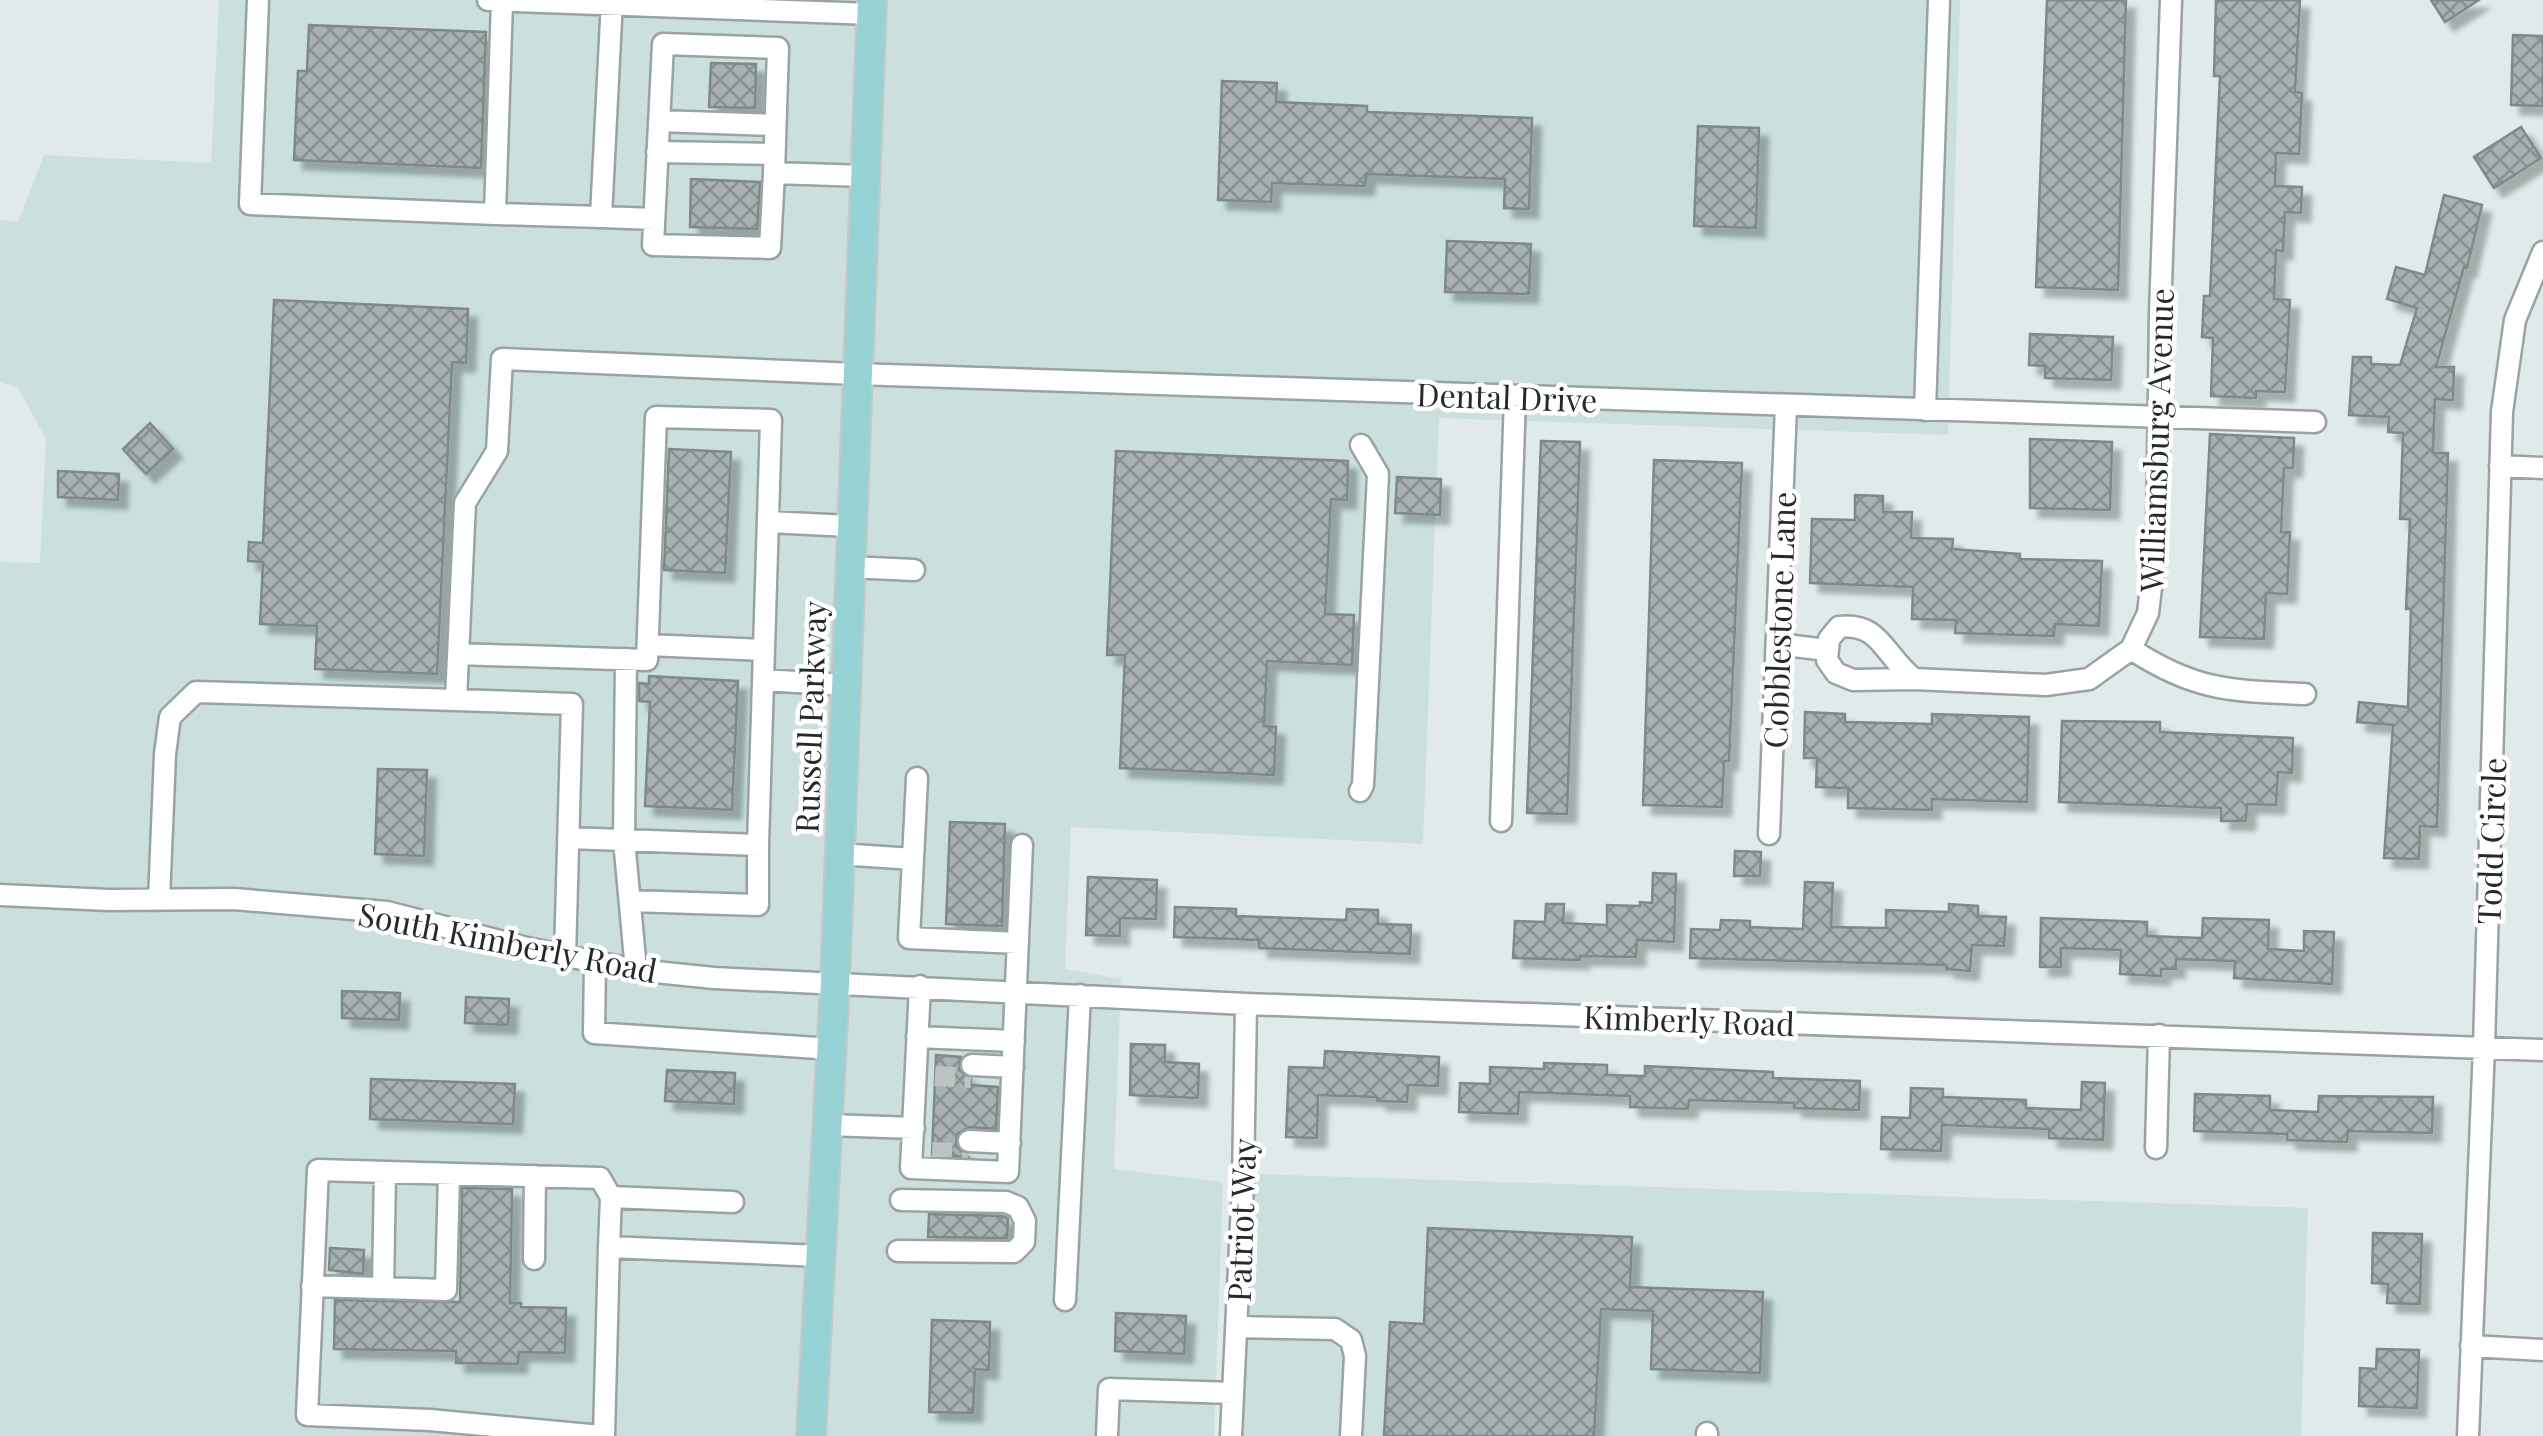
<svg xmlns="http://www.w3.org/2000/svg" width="2543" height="1436" font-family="'Playfair Display',serif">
	<defs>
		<pattern id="building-cross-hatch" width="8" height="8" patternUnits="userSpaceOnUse" patternTransform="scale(2.5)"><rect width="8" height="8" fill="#a7b1b1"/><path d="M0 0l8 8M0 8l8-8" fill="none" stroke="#889090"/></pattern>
		<filter id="shadow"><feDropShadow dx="9" dy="9" stdDeviation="2.5" flood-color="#0004"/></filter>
	</defs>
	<rect width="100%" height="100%" fill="#e0eaea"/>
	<!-- built -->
	<path fill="#cbdfdf" d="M 219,0 L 1960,0 L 1948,435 L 1439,418 L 1423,844 L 1071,827 L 1065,969 L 1121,979 L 1114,1169 L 1223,1182 L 1214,1436 L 0,1436 L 0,562 L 40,563 L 46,439 L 18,388 L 0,382 L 0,220 L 18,222 L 44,155 L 211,163 Z
		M 1254,1174 L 2308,1208 L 2301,1436 L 1242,1436 Z"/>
	<!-- building -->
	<path fill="url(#building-cross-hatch)" stroke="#808989" stroke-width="2.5" filter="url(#shadow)" d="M 2047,0 L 2126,0 L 2118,290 L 2036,287 Z
		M 2216,0 L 2300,0 L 2295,92 L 2302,93 L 2299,154 L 2276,153 L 2275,186 L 2302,187 L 2301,213 L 2285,212 L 2283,251 L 2276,250 L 2274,299 L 2290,300 L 2285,392 L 2256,391 L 2256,398 L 2211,396 L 2213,338 L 2202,337 L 2204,296 L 2210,296 L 2220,76 L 2214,76 Z
		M 2431,0 L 2479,0 L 2445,22 Z
		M 309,25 L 486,32 L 481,168 L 294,160 L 298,71 L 307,71 Z
		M 2513,35 L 2543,36 L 2543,106 L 2511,105 Z
		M 711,63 L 756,64 L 755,108 L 709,107 Z
		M 1222,81 L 1277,83 L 1276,102 L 1367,106 L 1367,112 L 1532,118 L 1529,209 L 1504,208 L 1505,179 L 1366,174 L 1365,186 L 1272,183 L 1271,202 L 1218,200 Z
		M 1698,126 L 1759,128 L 1756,228 L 1694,226 Z
		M 2521,127 L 2541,158 L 2494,188 L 2474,157 Z
		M 691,179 L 760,182 L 757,229 L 690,227 Z
		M 2444,195 L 2482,205 L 2467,268 L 2464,267 L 2436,367 L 2454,367 L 2453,400 L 2435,399 L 2433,453 L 2448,453 L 2437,827 L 2420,826 L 2419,859 L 2384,858 L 2393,725 L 2357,722 L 2359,702 L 2408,707 L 2411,609 L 2406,609 L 2410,519 L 2400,519 L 2403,433 L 2388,432 L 2389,417 L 2349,415 L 2353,357 L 2371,357 L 2371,364 L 2400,365 L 2417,308 L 2387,299 L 2396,267 L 2425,275 Z
		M 1447,241 L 1531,244 L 1529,294 L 1445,292 Z
		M 274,300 L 468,309 L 466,363 L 452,362 L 437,674 L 315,669 L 317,626 L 260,624 L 263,562 L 248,561 L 249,542 L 263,543 Z
		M 2030,334 L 2113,337 L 2111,380 L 2045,378 L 2045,366 L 2029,365 Z
		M 150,423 L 173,449 L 146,474 L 123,449 Z
		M 2210,434 L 2294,438 L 2293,468 L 2284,468 L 2281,532 L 2290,532 L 2287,594 L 2266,593 L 2264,639 L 2200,637 Z
		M 2030,439 L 2112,442 L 2110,510 L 2030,508 Z
		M 1541,441 L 1580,442 L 1567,814 L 1527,813 Z
		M 669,449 L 731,452 L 725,573 L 664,570 Z
		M 1116,451 L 1348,461 L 1347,500 L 1331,499 L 1325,614 L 1354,615 L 1352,665 L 1267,661 L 1264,726 L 1276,727 L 1274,775 L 1120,768 L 1125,655 L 1107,655 Z
		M 1654,460 L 1742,463 L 1729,761 L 1724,761 L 1722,807 L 1643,805 Z
		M 58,471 L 119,474 L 118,500 L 58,497 Z
		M 1397,477 L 1441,479 L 1440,515 L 1395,513 Z
		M 1855,495 L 1883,496 L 1883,512 L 1912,512 L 1911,538 L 1953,539 L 1952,549 L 2020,554 L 2020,559 L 2102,561 L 2099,626 L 2055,624 L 2054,636 L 1955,633 L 1956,620 L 1912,619 L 1913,587 L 1810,583 L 1812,519 L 1855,520 Z
		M 649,676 L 738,681 L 732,810 L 645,806 L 650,702 L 639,701 L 639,683 L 649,684 Z
		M 1805,712 L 1845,714 L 1845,722 L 1932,724 L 1932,714 L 2029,717 L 2027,802 L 1932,799 L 1932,810 L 1848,808 L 1848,788 L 1816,787 L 1817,758 L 1804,758 Z
		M 2062,721 L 2160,722 L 2160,732 L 2293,738 L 2292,773 L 2278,772 L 2276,805 L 2247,804 L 2246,821 L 2221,821 L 2221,808 L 2059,802 Z
		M 378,769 L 427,770 L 424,856 L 375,854 Z
		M 950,822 L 1005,824 L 1002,926 L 946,924 Z
		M 1735,851 L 1761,852 L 1760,876 L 1734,876 Z
		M 1653,873 L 1676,874 L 1674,942 L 1637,940 L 1636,957 L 1580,956 L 1580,960 L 1513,958 L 1515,921 L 1545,922 L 1546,904 L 1564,904 L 1563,923 L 1607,925 L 1607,905 L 1640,906 L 1640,902 L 1652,903 Z
		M 1088,877 L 1157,880 L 1156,919 L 1120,918 L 1120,936 L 1086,935 Z
		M 1805,882 L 1833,883 L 1831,927 L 1886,928 L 1886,910 L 1949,912 L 1949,904 L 1978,906 L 1978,916 L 2006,917 L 2004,946 L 1972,945 L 1970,971 L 1946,969 L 1946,965 L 1690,958 L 1691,929 L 1720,930 L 1721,920 L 1750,921 L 1750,927 L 1803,929 Z
		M 1175,907 L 1236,909 L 1236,916 L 1346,920 L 1347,909 L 1378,910 L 1378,924 L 1411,925 L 1410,954 L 1259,948 L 1259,940 L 1174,937 Z
		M 2041,918 L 2147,922 L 2147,936 L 2202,938 L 2203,918 L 2269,920 L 2268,949 L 2304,951 L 2304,931 L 2334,932 L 2332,984 L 2234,978 L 2235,961 L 2176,959 L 2176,969 L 2161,969 L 2161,976 L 2120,974 L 2121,950 L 2061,948 L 2061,967 L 2040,967 Z
		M 342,991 L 400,993 L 399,1020 L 342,1018 Z
		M 466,997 L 509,999 L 508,1025 L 465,1023 Z
		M 1131,1044 L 1165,1045 L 1165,1062 L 1199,1064 L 1198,1098 L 1130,1095 Z
		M 1325,1051 L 1439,1057 L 1438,1086 L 1408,1085 L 1407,1102 L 1377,1101 L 1377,1097 L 1318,1095 L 1317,1138 L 1286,1137 L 1289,1067 L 1324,1068 Z
		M 936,1055 L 961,1057 L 959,1070 L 971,1079 L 971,1085 L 998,1087 L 996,1129 L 969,1127 L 957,1134 L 956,1146 L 968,1157 L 932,1155 Z
		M 1544,1063 L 1607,1065 L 1607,1075 L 1645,1076 L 1645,1066 L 1773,1072 L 1773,1078 L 1860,1081 L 1859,1110 L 1794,1108 L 1794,1103 L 1689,1100 L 1688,1109 L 1630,1107 L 1630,1096 L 1519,1092 L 1518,1114 L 1459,1112 L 1460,1083 L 1490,1084 L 1490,1067 L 1544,1069 Z
		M 667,1070 L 735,1073 L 734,1104 L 665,1101 Z
		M 371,1079 L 515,1084 L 513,1124 L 370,1119 Z
		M 2082,1082 L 2105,1083 L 2103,1140 L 2049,1138 L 2049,1129 L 1942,1125 L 1941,1151 L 1881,1149 L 1882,1117 L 1910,1118 L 1911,1088 L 1943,1089 L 1943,1097 L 2026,1100 L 2026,1108 L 2081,1110 Z
		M 2195,1094 L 2270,1096 L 2270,1110 L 2318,1112 L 2319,1096 L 2433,1097 L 2432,1133 L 2348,1131 L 2347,1142 L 2287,1140 L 2287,1134 L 2194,1131 Z
		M 462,1188 L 512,1189 L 510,1303 L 521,1303 L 521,1307 L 566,1308 L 565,1353 L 519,1352 L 518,1364 L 456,1363 L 456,1351 L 334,1349 L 335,1300 L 460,1302 Z
		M 929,1214 L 1003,1216 L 1008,1218 L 1007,1238 L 928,1237 Z
		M 1428,1228 L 1632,1237 L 1630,1287 L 1763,1292 L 1760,1373 L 1651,1369 L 1653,1311 L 1601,1309 L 1594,1436 L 1384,1436 L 1390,1322 L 1424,1324 Z
		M 2373,1233 L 2422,1234 L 2420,1304 L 2387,1303 L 2388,1284 L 2372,1283 Z
		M 330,1248 L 364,1250 L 363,1274 L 329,1270 Z
		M 1116,1313 L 1186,1316 L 1184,1354 L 1115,1351 Z
		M 932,1320 L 990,1322 L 989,1370 L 975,1369 L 973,1413 L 929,1412 Z
		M 2377,1349 L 2419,1350 L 2417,1408 L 2359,1406 L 2360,1368 L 2376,1369 Z"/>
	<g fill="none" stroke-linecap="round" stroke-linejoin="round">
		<!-- minor-tunnel -->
		<path stroke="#bbc3c3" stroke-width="20" stroke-dasharray="20 10" stroke-linecap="butt" d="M 935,1076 L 971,1078
			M 932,1152 L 968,1154"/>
		<!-- minor casing -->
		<g stroke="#99a3a3" stroke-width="25">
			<path id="minor" d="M 258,0 L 250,204 L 495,214 L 502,1
				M 488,0 L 871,14
				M 659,121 L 775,125
				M 657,152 L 774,154
				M 774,173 L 770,248 L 653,245 L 663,44 L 778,48 L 774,173 L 864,176
				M 495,214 L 601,217 L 612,0
				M 601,217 L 654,219
				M 1925,410 L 1939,0
				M 2500,466 L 2543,468
				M 768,522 L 850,526
				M 849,567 L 914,570
				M 1777,644 L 1827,650
				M 648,645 L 764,650
				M 2131,649 C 2195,691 2231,691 2305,694
				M 458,654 L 647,660 L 656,417 L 771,420 L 758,845 L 568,838
				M 626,659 L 624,840 L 636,970
				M 1914,679 C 1884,656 1881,622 1839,627 L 1829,639 L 1827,660 L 1836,673 L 1853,680 L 1914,679 L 2046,685 L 2089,679 L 2131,649 L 2148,613 L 2157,536 L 2160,313 L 2171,0
				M 763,680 L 845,685
				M 1360,791 L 1363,785 L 1378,474 L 1361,445
				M 1501,821 L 1515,396
				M 1769,834 L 1786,405
				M 839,854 L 913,859 L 917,778
				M 913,859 L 909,938 L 1018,943
				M 0,895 L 109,900 L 234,899 L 387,912 L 527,948 L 636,970 L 714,978 L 1246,1004 L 2543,1050
				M 159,900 L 165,754 L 170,717 L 196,692 L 456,700
				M 630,901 L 758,905 L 758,845
				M 565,956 L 572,704 L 456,700 L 465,503 L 497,451 L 502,359 L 856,374 L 2315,422
				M 595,962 L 594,1033 L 832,1049
				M 920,986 L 911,1168 L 1008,1172 L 1022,845
				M 917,1037 L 1014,1041
				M 972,1065 L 1013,1067
				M 828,1125 L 914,1128
				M 969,1141 L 1010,1143
				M 2156,1148 L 2159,1035
				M 609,1247 L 611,1197 L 733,1202
				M 898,1251 L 1014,1252 L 1024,1242 L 1025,1221 L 1018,1207 L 1006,1202 L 901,1200
				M 534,1259 L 535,1176
				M 312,1286 L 446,1290 L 449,1174
				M 383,1288 L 385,1172
				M 1065,1300 L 1080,995
				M 1236,1327 L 1335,1329 L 1351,1340 L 1355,1356 L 1351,1436
				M 2471,1346 L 2543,1350
				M 601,1436 L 430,1420 L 307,1415 L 318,1170 L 600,1178 L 611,1197
				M 604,1436 L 609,1247 L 821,1256
				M 1107,1436 L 1109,1389 L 1233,1393
				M 1231,1436 L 1243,1183 L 1246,1004
				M 1707,1436 L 1707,1433
				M 2468,1436 L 2484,1047 L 2502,412 L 2515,320 L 2543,252"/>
		</g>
		<!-- major casing -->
		<g stroke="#c6c7c7" stroke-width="32">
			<path id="major" d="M 811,1436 L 835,983 L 872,0"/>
		</g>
		<!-- minor -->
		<use href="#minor" stroke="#fff" stroke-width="20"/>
		<!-- major -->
		<use href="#major" stroke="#97d3d4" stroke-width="28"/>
	</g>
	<g text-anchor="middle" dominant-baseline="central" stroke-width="9" stroke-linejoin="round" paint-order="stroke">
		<!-- street labels -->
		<g font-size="32" fill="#252929" stroke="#fff">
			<text transform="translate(1507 396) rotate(2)">Dental Drive</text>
			<text transform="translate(2155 440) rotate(-88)">Williamsburg Avenue</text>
			<text transform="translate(1778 620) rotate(-88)">Cobblestone Lane</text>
			<text transform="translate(809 717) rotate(-88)">Russell Parkway</text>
			<text transform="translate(2490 841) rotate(-88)">Todd Circle</text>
			<text transform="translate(508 941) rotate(11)">South Kimberly Road</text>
			<text transform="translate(1689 1019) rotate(2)">Kimberly Road</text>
			<text transform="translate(1240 1220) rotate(-88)">Patriot Way</text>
		</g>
	</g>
</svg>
